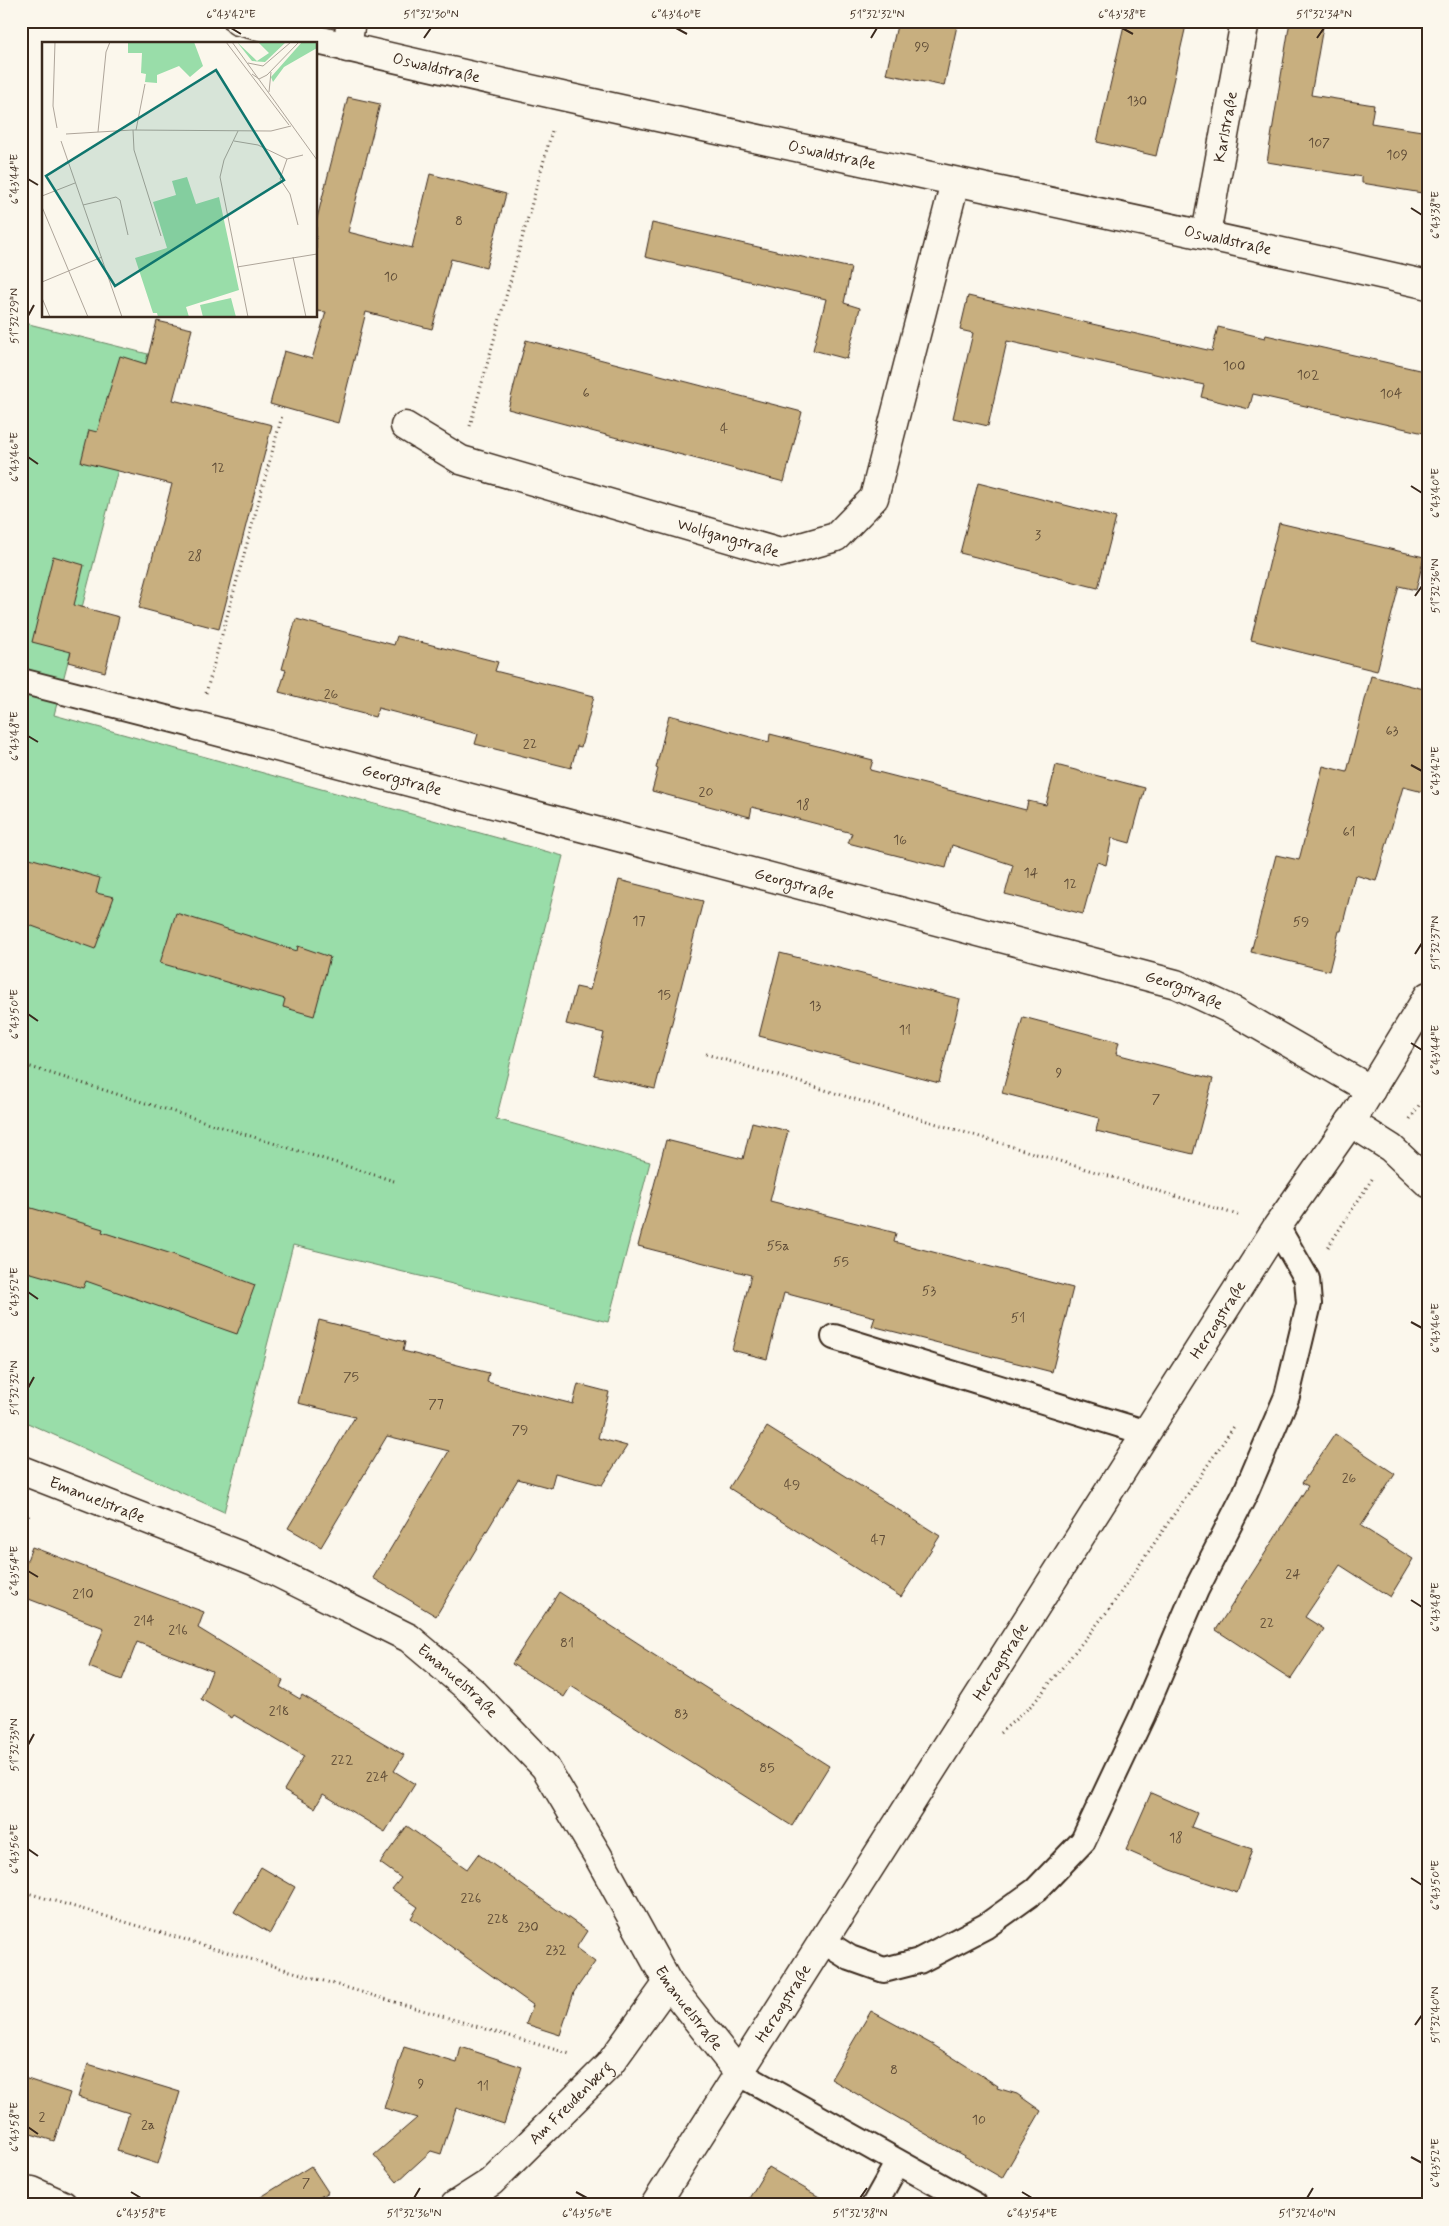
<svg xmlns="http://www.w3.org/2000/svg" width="1449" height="2226" font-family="Mynerve,sans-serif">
	<rect width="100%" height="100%" fill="#fbf7ec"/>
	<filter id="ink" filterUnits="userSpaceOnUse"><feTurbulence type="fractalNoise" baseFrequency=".02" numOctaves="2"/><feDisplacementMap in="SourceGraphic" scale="10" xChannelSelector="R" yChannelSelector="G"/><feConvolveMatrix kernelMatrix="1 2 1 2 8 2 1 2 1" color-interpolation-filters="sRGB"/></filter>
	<g filter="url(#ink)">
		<!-- green -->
		<path fill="#99dda9" stroke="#6a8464" d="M 21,322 L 148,354 L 54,715 L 563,856 L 496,1119 L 650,1162 L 608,1322 L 293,1245 L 224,1512 L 21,1420 Z"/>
		<!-- building -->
		<path fill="#c8af7f" stroke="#3b2a1e" d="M 898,21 L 958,21 L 944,86 L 886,74 Z
			M 1125,21 L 1187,21 L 1156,156 L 1097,142 Z
			M 1290,21 L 1324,21 L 1311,95 L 1374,105 L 1371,123 L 1428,132 L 1428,194 L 1362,183 L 1362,177 L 1267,162 Z
			M 348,97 L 380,104 L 348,232 L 412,248 L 430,174 L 506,194 L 486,268 L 451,259 L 432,329 L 366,312 L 338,423 L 270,404 L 284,351 L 312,359 L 326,312 L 316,311 L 316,222 Z
			M 652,223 L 851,268 L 844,303 L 860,308 L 847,359 L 813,350 L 826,299 L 645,257 Z
			M 968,296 L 1212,351 L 1218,327 L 1265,338 L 1266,335 L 1428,372 L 1428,434 L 1253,394 L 1249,409 L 1201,397 L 1204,385 L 1007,341 L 988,426 L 953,418 L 973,333 L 960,330 Z
			M 157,321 L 192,329 L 173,400 L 272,425 L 219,629 L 139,608 L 172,484 L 81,462 L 89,430 L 97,432 L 120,356 L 146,364 Z
			M 526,340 L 802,412 L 784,482 L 508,409 Z
			M 978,483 L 1116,518 L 1098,588 L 960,553 Z
			M 1279,523 L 1424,557 L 1416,590 L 1399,586 L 1377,671 L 1251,640 Z
			M 53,556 L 84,565 L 74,605 L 119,617 L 105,672 L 68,662 L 71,652 L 32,642 Z
			M 296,619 L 394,645 L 397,636 L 498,662 L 495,671 L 594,696 L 581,747 L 577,746 L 571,768 L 475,744 L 478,734 L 378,708 L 375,717 L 279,692 L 286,670 L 282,669 Z
			M 1371,676 L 1428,690 L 1428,774 L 1423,792 L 1403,787 L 1376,881 L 1355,875 L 1341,931 L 1339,931 L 1329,971 L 1251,952 L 1276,855 L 1299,860 L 1323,766 L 1347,772 Z
			M 669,715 L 769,742 L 770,734 L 873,760 L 870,770 L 1026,810 L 1028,801 L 1046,805 L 1056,765 L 1145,788 L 1130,843 L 1112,838 L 1106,865 L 1097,862 L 1083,914 L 1005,894 L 1013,865 L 952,845 L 946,868 L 848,843 L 852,833 L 752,807 L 750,817 L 652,791 L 658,769 L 656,768 Z
			M 26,857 L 100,878 L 96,893 L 114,897 L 95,949 L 21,922 L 21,875 Z
			M 619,880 L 703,901 L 655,1089 L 594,1075 L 604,1033 L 566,1024 L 576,987 L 590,990 Z
			M 176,913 L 297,951 L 298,946 L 330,957 L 314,1016 L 283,1007 L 285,999 L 160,963 Z
			M 780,953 L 960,999 L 939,1083 L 759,1036 Z
			M 1023,1017 L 1119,1042 L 1116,1054 L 1213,1079 L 1193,1154 L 1096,1131 L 1099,1118 L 1002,1093 Z
			M 752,1122 L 788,1131 L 770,1201 L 896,1233 L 894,1242 L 1073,1288 L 1052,1372 L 872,1326 L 875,1317 L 784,1293 L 767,1359 L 732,1350 L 751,1275 L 638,1246 L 666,1140 L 743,1159 Z
			M 21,1205 L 103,1229 L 102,1232 L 172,1254 L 255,1285 L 237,1334 L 86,1281 L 83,1288 L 21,1270 Z
			M 319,1320 L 405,1342 L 403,1351 L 489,1373 L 487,1382 L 573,1404 L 578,1384 L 609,1392 L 598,1438 L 627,1446 L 602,1485 L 555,1473 L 551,1488 L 518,1479 L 436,1616 L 373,1578 L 449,1451 L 387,1436 L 321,1547 L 288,1528 L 355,1417 L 298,1403 Z
			M 767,1427 L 940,1536 L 901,1597 L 729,1488 Z
			M 1335,1434 L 1395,1474 L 1361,1526 L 1413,1559 L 1390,1597 L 1340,1565 L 1305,1617 L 1324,1629 L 1291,1679 L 1216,1630 L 1308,1486 L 1302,1483 Z
			M 32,1547 L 204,1612 L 198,1628 L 283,1680 L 280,1687 L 300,1699 L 302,1695 L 404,1755 L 394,1771 L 415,1784 L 385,1832 L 323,1794 L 315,1808 L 284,1790 L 304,1756 L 234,1715 L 232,1718 L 201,1699 L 212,1671 L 137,1642 L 122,1680 L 89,1667 L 104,1628 L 21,1596 L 21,1576 Z
			M 559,1592 L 644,1647 L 643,1648 L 829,1766 L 792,1826 L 571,1686 L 564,1697 L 512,1664 Z
			M 1151,1793 L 1197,1813 L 1191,1827 L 1252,1849 L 1237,1893 L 1171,1870 L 1126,1850 Z
			M 407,1826 L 467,1869 L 478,1854 L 587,1931 L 576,1948 L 595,1962 L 574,1992 L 560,2035 L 526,2024 L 533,2005 L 411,1918 L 418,1907 L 392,1889 L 401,1878 L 380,1863 Z
			M 261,1867 L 295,1887 L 270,1933 L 234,1912 Z
			M 871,2011 L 935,2046 L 998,2086 L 997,2088 L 1017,2094 L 1041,2111 L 1002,2178 L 831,2079 Z
			M 404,2047 L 457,2063 L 461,2047 L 522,2067 L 504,2124 L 456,2108 L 441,2154 L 431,2151 L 397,2182 L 374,2155 L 417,2118 L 384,2108 Z
			M 88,2064 L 180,2092 L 158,2164 L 117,2151 L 129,2113 L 78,2097 Z
			M 21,2077 L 70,2093 L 54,2141 L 21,2131 Z
			M 311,2166 L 328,2192 L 307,2205 L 248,2205 Z
			M 768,2167 L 833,2205 L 745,2205 Z"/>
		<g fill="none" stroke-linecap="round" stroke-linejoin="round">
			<!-- lane casing -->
			<g stroke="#3b2a1e" stroke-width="28">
				<path id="lane" d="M 21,681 L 197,726
					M 834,1337 L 1147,1433
					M 823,1941 L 850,1958 L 884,1970 L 919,1961 L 986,1926 L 1036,1890 L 1083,1841 L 1143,1714 L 1196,1590 L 1245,1494 L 1287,1396 L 1309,1304 L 1307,1279 L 1277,1227
					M 739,2073 L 975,2205
					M 874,2205 L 898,2162"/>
			</g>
			<!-- street casing -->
			<g stroke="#3b2a1e" stroke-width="31">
				<g id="street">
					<path id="s1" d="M 238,21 C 632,117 1032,194 1428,285"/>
					<path d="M 347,48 L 351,21"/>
					<path id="s2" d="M 1206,234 L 1245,21"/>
					<path id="s3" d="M 405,426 L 461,460 L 780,553 L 836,537 L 874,498 L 955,182"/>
					<path id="s4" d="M 197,726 L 1176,984 L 1234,1011 L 1371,1090"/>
					<path d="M 1350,1122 L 1391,1148 L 1428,1183"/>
					<path id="s5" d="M 21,1470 L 254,1561 L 409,1638 L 474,1693 L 545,1767 L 598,1856 L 668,1983 L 739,2073"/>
					<path d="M 21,2190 L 32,2191 L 63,2205"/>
					<path id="s6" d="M 455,2205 L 491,2182 L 609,2065 L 668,1983"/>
				</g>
			</g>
			<!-- secondary casing -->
			<g stroke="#3b2a1e" stroke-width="31">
				<g id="secondary">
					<path id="s7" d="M 655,2205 L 1277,1227 L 1356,1114 L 1428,996"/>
				</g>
			</g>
			<!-- path -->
			<path stroke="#3b2a1e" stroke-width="3" stroke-dasharray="1 4" stroke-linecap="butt" d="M 470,426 L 552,131
				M 206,693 L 282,416
				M 706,1054 L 1241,1216
				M 21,1064 L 394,1181
				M 1410,1119 L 1428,1092
				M 1328,1247 L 1372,1179
				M 21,1535 L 30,1512
				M 1000,1733 L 1033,1704 L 1110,1608 L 1235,1425
				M 21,1891 L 570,2054"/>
			<!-- lane -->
			<use href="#lane" stroke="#fbf7ec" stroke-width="24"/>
			<!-- street -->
			<use href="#street" stroke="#fbf7ec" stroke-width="28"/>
			<!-- secondary -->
			<use href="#secondary" stroke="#fbf7ec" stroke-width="28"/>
		</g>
	</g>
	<!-- ticks -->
	<path fill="none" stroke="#3b2a1e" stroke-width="2" d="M 231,28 L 241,34M 676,28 L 687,34M 1122,28 L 1133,34M 424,38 L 431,28M 871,38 L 877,28M 1317,38 L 1324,28M 28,179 L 38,185M 1411,208 L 1422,215M 28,316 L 34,305M 28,457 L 38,464M 1411,486 L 1422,493M 1415,596 L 1422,586M 28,736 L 38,742M 1411,765 L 1422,771M 1415,954 L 1422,943M 28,1014 L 38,1021M 1411,1043 L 1422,1050M 28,1292 L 38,1299M 1411,1322 L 1422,1328M 28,1388 L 34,1377M 28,1571 L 38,1577M 1411,1600 L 1422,1607M 28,1745 L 34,1734M 28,1849 L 38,1856M 1411,1878 L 1422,1885M 1415,2025 L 1422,2015M 28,2127 L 38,2134M 1411,2157 L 1422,2163M 131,2192 L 141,2198M 576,2192 L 587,2198M 1022,2192 L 1032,2198M 414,2198 L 420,2188M 860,2198 L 867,2188M 1307,2198 L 1313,2188"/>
	<g text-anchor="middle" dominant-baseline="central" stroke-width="5" stroke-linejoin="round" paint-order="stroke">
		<!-- number labels -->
		<g font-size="14" fill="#5e4b36">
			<text x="922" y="47">99</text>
			<text x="1137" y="101">130</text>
			<text x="1319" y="143">107</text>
			<text x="1397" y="155">109</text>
			<text x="459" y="221">8</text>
			<text x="391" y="277">10</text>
			<text x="1234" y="366">100</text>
			<text x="1308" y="375">102</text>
			<text x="586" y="393">6</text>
			<text x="1391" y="394">104</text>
			<text x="724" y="429">4</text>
			<text x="218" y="468">12</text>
			<text x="1038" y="535">3</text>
			<text x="195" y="556">28</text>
			<text x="331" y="694">26</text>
			<text x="1392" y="731">63</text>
			<text x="530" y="744">22</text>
			<text x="706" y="792">20</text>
			<text x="803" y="805">18</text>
			<text x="1349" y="832">61</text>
			<text x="900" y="840">16</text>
			<text x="1031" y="873">14</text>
			<text x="1070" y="884">12</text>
			<text x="639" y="921">17</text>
			<text x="1301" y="922">59</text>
			<text x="664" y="995">15</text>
			<text x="815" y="1006">13</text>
			<text x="905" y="1030">11</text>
			<text x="1059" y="1073">9</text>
			<text x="1156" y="1099">7</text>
			<text x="778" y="1246">55a</text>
			<text x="841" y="1262">55</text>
			<text x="929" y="1291">53</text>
			<text x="1018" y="1318">51</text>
			<text x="351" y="1377">75</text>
			<text x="436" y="1404">77</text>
			<text x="520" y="1430">79</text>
			<text x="1349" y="1478">26</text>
			<text x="792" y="1485">49</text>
			<text x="878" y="1540">47</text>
			<text x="1293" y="1574">24</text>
			<text x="83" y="1594">210</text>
			<text x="144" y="1621">214</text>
			<text x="1267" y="1623">22</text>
			<text x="178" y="1630">216</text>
			<text x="567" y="1643">81</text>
			<text x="279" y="1711">218</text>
			<text x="681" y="1714">83</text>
			<text x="342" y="1760">222</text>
			<text x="767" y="1768">85</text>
			<text x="377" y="1777">224</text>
			<text x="1176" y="1838">18</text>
			<text x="471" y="1898">226</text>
			<text x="498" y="1919">228</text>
			<text x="528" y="1927">230</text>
			<text x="556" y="1950">232</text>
			<text x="894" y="2070">8</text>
			<text x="421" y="2084">9</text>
			<text x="483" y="2086">11</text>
			<text x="42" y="2117">2</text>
			<text x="979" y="2120">10</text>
			<text x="148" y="2125">2a</text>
			<text x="306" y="2183">7</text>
		</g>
		<!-- street labels -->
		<g font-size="16" fill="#3b2a1e" stroke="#fbf7ec">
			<text stroke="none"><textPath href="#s1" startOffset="204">Oswaldstraße</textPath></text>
			<text stroke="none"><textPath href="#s2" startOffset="109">Karlstraße</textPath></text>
			<text stroke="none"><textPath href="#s1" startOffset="609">Oswaldstraße</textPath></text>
			<text stroke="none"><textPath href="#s1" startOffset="1014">Oswaldstraße</textPath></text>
			<text stroke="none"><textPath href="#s3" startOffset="344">Wolfgangstraße</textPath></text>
			<text stroke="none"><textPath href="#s4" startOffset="212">Georgstraße</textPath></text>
			<text stroke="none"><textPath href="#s4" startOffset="618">Georgstraße</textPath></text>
			<text stroke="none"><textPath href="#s4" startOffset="1022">Georgstraße</textPath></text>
			<text stroke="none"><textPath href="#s7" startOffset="1049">Herzogstraße</textPath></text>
			<text stroke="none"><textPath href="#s5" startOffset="82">Emanuelstraße</textPath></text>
			<text stroke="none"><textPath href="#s7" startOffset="644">Herzogstraße</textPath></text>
			<text stroke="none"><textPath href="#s5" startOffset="488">Emanuelstraße</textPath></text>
			<text stroke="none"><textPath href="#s7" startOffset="239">Herzogstraße</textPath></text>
			<text stroke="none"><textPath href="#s5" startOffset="892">Emanuelstraße</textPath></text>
			<text stroke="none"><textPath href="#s6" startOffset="155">Am Freudenberg</textPath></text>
		</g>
	</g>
	<!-- overview -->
	<g transform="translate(42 42)">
		<rect width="275" height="275" fill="#fbf7ec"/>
		<path d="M 86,0 L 152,0 L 161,24 L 148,35 L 137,24 L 115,33 L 115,41 L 103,40 L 104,32 L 99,31 L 100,11 L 86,11 ZM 195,0 L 215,19 L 227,11 L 216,0 L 244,0 L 223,20 L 210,19 ZM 260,0 L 275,0 L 275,6 L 242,25 L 231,40 L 229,35 ZM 145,135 L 154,162 L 177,155 L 197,248 L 144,265 L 147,275 L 116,275 L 115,271 L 111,271 L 93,216 L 125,206 L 111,160 L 134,153 L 130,139 ZM 189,256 L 194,275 L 161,275 L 158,263 Z" fill="#99dda9"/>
		<path fill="none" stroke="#aea59a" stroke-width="1" d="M 13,0 L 11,64 L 15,86M 184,0 L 247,83M 190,0 L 275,118M 206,21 L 221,24 L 249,0M 210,32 L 217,37 L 225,33 L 257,0M 227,50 L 229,30M 91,88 L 92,108 L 119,194M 94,88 L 103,42M 196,89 L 182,118 L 178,135 L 206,275M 56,90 L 64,10 L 68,0M 24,92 L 90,88 L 229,89 L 249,84M 19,99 L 80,275M 192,99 L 216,103 L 245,117 L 261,113M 245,117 L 238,137 L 248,152 L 256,183M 0,154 L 33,141M 41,163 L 74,155 L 78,158 L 86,193M 0,165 L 46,275M 251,215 L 264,275M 195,225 L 275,212M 0,240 L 60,215M 0,256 L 8,275"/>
		<path fill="#0f766e" fill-opacity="0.15" stroke="#0f766e" stroke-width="2.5" d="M 174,28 L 242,138 L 73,244 L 4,134 Z"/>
		<rect width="275" height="275" fill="none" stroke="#3b2a1e" stroke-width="2.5"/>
	</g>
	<!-- margin -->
	<rect width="1449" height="2226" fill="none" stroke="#fbf7ec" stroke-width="55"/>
	<rect x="28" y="28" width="1394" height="2170" fill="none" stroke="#3b2a1e" stroke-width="2"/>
	<g font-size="12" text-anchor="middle" fill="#3b2a1e">
		<text x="231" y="18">6°43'42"E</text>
		<text x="431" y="18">51°32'30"N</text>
		<text x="676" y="18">6°43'40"E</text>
		<text x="877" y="18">51°32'32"N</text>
		<text x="1122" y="18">6°43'38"E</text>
		<text x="1324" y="18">51°32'34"N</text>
		<text transform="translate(14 179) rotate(-90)" y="4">6°43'44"E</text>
		<text transform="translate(1435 215) rotate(-90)" y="4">6°43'38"E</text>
		<text transform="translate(14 316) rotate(-90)" y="4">51°32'29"N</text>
		<text transform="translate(14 457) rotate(-90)" y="4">6°43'46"E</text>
		<text transform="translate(1435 493) rotate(-90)" y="4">6°43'40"E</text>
		<text transform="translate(1435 586) rotate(-90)" y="4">51°32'36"N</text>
		<text transform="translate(14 736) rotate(-90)" y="4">6°43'48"E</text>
		<text transform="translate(1435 771) rotate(-90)" y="4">6°43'42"E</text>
		<text transform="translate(1435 943) rotate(-90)" y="4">51°32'37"N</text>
		<text transform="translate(14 1014) rotate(-90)" y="4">6°43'50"E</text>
		<text transform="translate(1435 1050) rotate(-90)" y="4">6°43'44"E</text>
		<text transform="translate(14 1292) rotate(-90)" y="4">6°43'52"E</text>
		<text transform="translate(1435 1328) rotate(-90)" y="4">6°43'46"E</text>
		<text transform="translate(14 1388) rotate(-90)" y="4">51°32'32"N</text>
		<text transform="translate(14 1571) rotate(-90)" y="4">6°43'54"E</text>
		<text transform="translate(1435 1607) rotate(-90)" y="4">6°43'48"E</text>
		<text transform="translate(14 1745) rotate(-90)" y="4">51°32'33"N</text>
		<text transform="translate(14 1849) rotate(-90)" y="4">6°43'56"E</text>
		<text transform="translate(1435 1885) rotate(-90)" y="4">6°43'50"E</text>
		<text transform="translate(1435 2015) rotate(-90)" y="4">51°32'40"N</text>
		<text transform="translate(14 2127) rotate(-90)" y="4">6°43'58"E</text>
		<text transform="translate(1435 2163) rotate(-90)" y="4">6°43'52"E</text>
		<text x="141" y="2217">6°43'58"E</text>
		<text x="414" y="2217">51°32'36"N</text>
		<text x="587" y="2217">6°43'56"E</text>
		<text x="860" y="2217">51°32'38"N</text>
		<text x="1032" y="2217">6°43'54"E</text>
		<text x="1307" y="2217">51°32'40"N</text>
	</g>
</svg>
